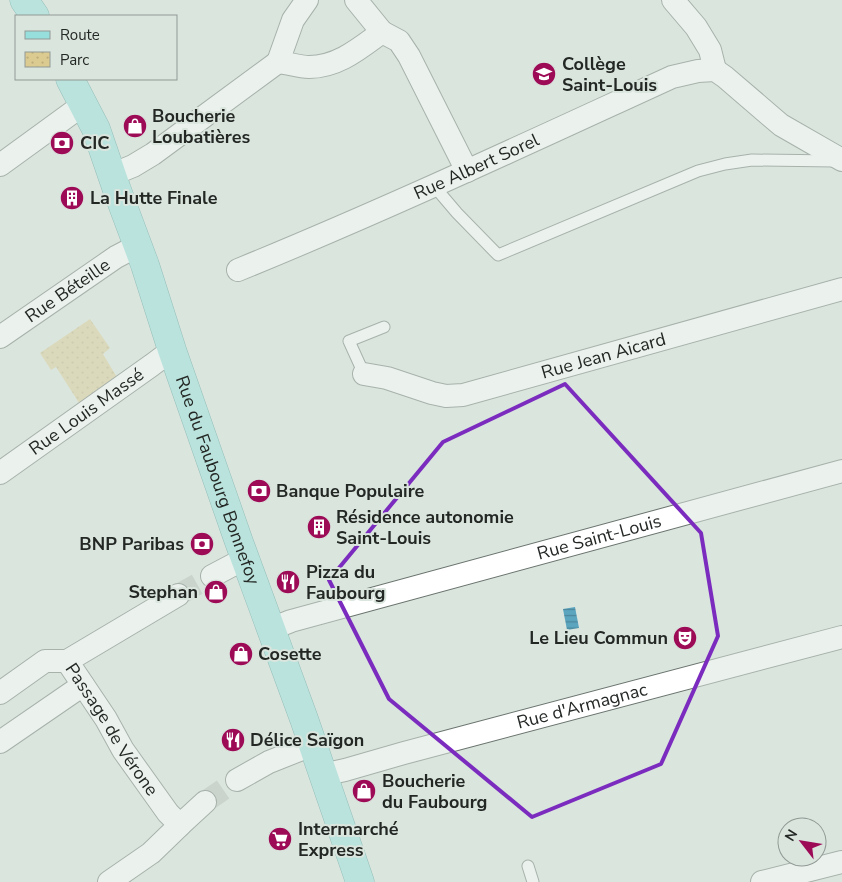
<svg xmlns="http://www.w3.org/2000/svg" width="842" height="882" font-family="'Nunito Sans',sans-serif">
	<defs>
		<pattern id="park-dots" width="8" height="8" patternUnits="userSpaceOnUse" patternTransform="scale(1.25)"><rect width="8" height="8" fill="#dccb90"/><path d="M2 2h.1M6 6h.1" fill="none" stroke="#bdae7c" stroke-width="1.8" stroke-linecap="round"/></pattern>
		<pattern id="water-rules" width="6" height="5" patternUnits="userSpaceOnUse" patternTransform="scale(1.25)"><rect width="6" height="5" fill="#5ba5bf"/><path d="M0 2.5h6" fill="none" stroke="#4b869b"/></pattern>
	</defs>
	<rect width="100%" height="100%" fill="#dae5de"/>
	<!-- park -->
	<path fill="url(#park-dots)" d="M 90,319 L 110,348 L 103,354 L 118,379 L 81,406 L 56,367 L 51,370 L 40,353 Z"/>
	<!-- water -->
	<path fill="url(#water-rules)" d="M 575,607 L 579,628 L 567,630 L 563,609 Z"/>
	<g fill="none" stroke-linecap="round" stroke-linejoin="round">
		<!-- minor-tunnel -->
		<path stroke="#b6bfb9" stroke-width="22" stroke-dasharray="22 11" stroke-linecap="butt" d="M 178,595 L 212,576
			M 205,802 L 237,780"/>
		<!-- service casing -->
		<g stroke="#6a746e" stroke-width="13">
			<path id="service" d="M 434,186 L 457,213 L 498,255 L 698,171 L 725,164 L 752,160 L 835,161
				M 364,374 L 349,341 L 384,327
				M 528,866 L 533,882"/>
		</g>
		<!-- minor casing -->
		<g stroke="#6a746e" stroke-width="24">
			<g id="minor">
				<path d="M 356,0 L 382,32"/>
				<path d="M 673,0 L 696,27 L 710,50 L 715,70"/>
				<path d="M 278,62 C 288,63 299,67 309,67 C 338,67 360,48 382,32 L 399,41 L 409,56 L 467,171"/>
				<path d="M 278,62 L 293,20 L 307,0"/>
				<path d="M 0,165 L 84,104"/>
				<path d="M 111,175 L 133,166 L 153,154 L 278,62"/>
				<path id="s1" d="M 238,270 C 385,210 528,143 672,77 L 698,71 L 715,70 L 725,77 L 781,125 L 842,160"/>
				<path id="s2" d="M 0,337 L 116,257 L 137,246"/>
				<path id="s3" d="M 364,374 L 387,378 L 432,393 L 446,396 L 463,395 L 842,289"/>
				<path id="s4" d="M 0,473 L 152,365 L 172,350"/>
				<path d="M 212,576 L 246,558"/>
				<path id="s5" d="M 178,595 L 67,661 L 106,719 L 123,750 L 168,813 L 180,825 L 205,802"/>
				<path id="s6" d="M 271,629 L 291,621 L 842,471"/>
				<path d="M 0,693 L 45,661 L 67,661"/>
				<path d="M 0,742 L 83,685"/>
				<path id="s7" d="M 322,775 L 345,770 L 404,753 L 842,637"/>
				<path d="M 237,780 L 269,762 L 312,745"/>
				<path d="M 109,882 L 151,853 L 180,825"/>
				<path d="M 762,882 L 842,862"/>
			</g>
		</g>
		<!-- primary casing -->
		<g stroke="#41918d" stroke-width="29">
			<g id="primary">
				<path d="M 24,0 L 35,16"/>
				<path id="s8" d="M 70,79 L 96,129 L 117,190 L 145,265 L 172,350 L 239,542 L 304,719 L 360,882"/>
			</g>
		</g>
		<!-- service -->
		<use href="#service" stroke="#fff" stroke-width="11"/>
		<!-- minor -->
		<use href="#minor" stroke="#fff" stroke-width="22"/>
		<!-- primary -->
		<use href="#primary" stroke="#96dfdc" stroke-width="28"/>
	</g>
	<!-- marked area -->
	<path d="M0 0H842V882H0ZM 565,384 L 701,533 L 718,636 L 661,764 L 532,817 L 389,699 L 329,580 L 443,442 Z" fill="#dae5de" fill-opacity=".55" fill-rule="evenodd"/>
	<path fill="none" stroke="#7b2cbf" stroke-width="4" stroke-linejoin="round" d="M 565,384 L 701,533 L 718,636 L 661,764 L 532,817 L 389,699 L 329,580 L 443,442 Z"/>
	<!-- icons -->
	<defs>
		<g id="school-disc" transform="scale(1.25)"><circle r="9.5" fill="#9d0b57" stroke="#dae5de"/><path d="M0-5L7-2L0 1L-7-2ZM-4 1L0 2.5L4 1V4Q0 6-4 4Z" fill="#fff"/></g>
		<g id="shop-disc" transform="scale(1.25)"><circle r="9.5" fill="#9d0b57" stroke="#dae5de"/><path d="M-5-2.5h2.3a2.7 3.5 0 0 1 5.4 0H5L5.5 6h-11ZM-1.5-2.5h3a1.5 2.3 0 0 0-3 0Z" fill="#fff"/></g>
		<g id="bank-disc" transform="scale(1.25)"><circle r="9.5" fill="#9d0b57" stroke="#dae5de"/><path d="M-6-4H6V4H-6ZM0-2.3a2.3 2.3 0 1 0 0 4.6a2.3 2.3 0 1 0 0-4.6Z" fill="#fff"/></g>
		<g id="building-disc" transform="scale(1.25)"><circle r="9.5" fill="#9d0b57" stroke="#dae5de"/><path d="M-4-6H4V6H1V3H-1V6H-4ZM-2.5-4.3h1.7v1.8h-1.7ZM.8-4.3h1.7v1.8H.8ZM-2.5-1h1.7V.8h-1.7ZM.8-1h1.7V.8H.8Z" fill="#fff"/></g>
		<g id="restaurant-disc" transform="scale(1.25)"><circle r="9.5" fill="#9d0b57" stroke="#dae5de"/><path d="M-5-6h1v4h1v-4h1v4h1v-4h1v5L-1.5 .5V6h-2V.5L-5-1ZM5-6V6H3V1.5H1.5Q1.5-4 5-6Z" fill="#fff"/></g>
		<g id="theatre-disc" transform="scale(1.25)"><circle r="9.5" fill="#9d0b57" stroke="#dae5de"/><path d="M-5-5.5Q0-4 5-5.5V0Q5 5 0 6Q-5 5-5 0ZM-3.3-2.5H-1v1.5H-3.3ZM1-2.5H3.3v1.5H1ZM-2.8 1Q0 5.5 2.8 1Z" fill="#fff"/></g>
		<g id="supermarket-disc" transform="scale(1.25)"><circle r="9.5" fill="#9d0b57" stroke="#dae5de"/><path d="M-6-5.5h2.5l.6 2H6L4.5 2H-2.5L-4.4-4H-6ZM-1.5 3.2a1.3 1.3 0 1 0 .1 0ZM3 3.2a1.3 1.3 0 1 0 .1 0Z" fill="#fff"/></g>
	</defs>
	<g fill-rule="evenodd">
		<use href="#school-disc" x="544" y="74"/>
		<use href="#shop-disc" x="135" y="126"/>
		<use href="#bank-disc" x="62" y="143"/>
		<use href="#building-disc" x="72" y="198"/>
		<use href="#bank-disc" x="259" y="491"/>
		<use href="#building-disc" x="319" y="527"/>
		<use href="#bank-disc" x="202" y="544"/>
		<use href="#restaurant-disc" x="288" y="582"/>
		<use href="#shop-disc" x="216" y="592"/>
		<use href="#theatre-disc" x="685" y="638"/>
		<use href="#shop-disc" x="241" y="654"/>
		<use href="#restaurant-disc" x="233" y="740"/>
		<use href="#shop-disc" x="364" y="791"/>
		<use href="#supermarket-disc" x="280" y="839"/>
	</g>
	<g text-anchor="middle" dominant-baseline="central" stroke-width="4" stroke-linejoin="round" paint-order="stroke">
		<!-- poi labels -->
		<g font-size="18" font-weight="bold" fill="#242825" stroke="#dae5de" text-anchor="start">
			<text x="562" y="64">Collège<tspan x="562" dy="21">Saint-Louis</tspan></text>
			<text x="152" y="116">Boucherie<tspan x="152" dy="21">Loubatières</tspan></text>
			<text x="80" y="143">CIC</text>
			<text x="90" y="198">La Hutte Finale</text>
			<text x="276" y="491">Banque Populaire</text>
			<text x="336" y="517">Résidence autonomie<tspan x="336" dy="21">Saint-Louis</tspan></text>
			<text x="184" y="544" text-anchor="end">BNP Paribas</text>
			<text x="306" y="572">Pizza du<tspan x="306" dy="21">Faubourg</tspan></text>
			<text x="198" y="592" text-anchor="end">Stephan</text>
			<text x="668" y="638" text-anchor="end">Le Lieu Commun</text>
			<text x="258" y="654">Cosette</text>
			<text x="250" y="740">Délice Saïgon</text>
			<text x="382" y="781">Boucherie<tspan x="382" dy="21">du Faubourg</tspan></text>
			<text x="298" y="829">Intermarché<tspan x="298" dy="21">Express</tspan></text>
		</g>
		<!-- street labels -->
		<g font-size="18" fill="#242825" stroke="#dae5de">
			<text stroke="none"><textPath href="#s1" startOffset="260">Rue Albert Sorel</textPath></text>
			<text stroke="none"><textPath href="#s2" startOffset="82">Rue Béteille</textPath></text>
			<text stroke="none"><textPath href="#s3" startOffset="248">Rue Jean Aicard</textPath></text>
			<text stroke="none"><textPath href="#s4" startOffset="106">Rue Louis Massé</textPath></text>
			<text stroke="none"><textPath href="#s8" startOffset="428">Rue du Faubourg Bonnefoy</textPath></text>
			<text stroke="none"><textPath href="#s6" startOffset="341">Rue Saint-Louis</textPath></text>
			<text stroke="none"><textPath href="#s7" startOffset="269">Rue d'Armagnac</textPath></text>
			<text stroke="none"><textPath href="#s5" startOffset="211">Passage de Vérone</textPath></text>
		</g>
	</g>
	<!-- legend -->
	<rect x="15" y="15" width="162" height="65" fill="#dae5de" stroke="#919994"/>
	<rect x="25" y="31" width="25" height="8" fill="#96dfdc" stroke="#919994"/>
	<text x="60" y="40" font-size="15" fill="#242825">Route</text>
	<rect x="25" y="52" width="25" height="15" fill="url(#park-dots)" stroke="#919994"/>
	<text x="60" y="65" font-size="15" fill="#242825">Parc</text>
	<!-- north arrow -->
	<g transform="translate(802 842) rotate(301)"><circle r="24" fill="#dae5de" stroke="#919994"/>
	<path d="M0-4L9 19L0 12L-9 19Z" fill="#9d0b57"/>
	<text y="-8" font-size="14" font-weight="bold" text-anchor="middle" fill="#242825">N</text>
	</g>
</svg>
